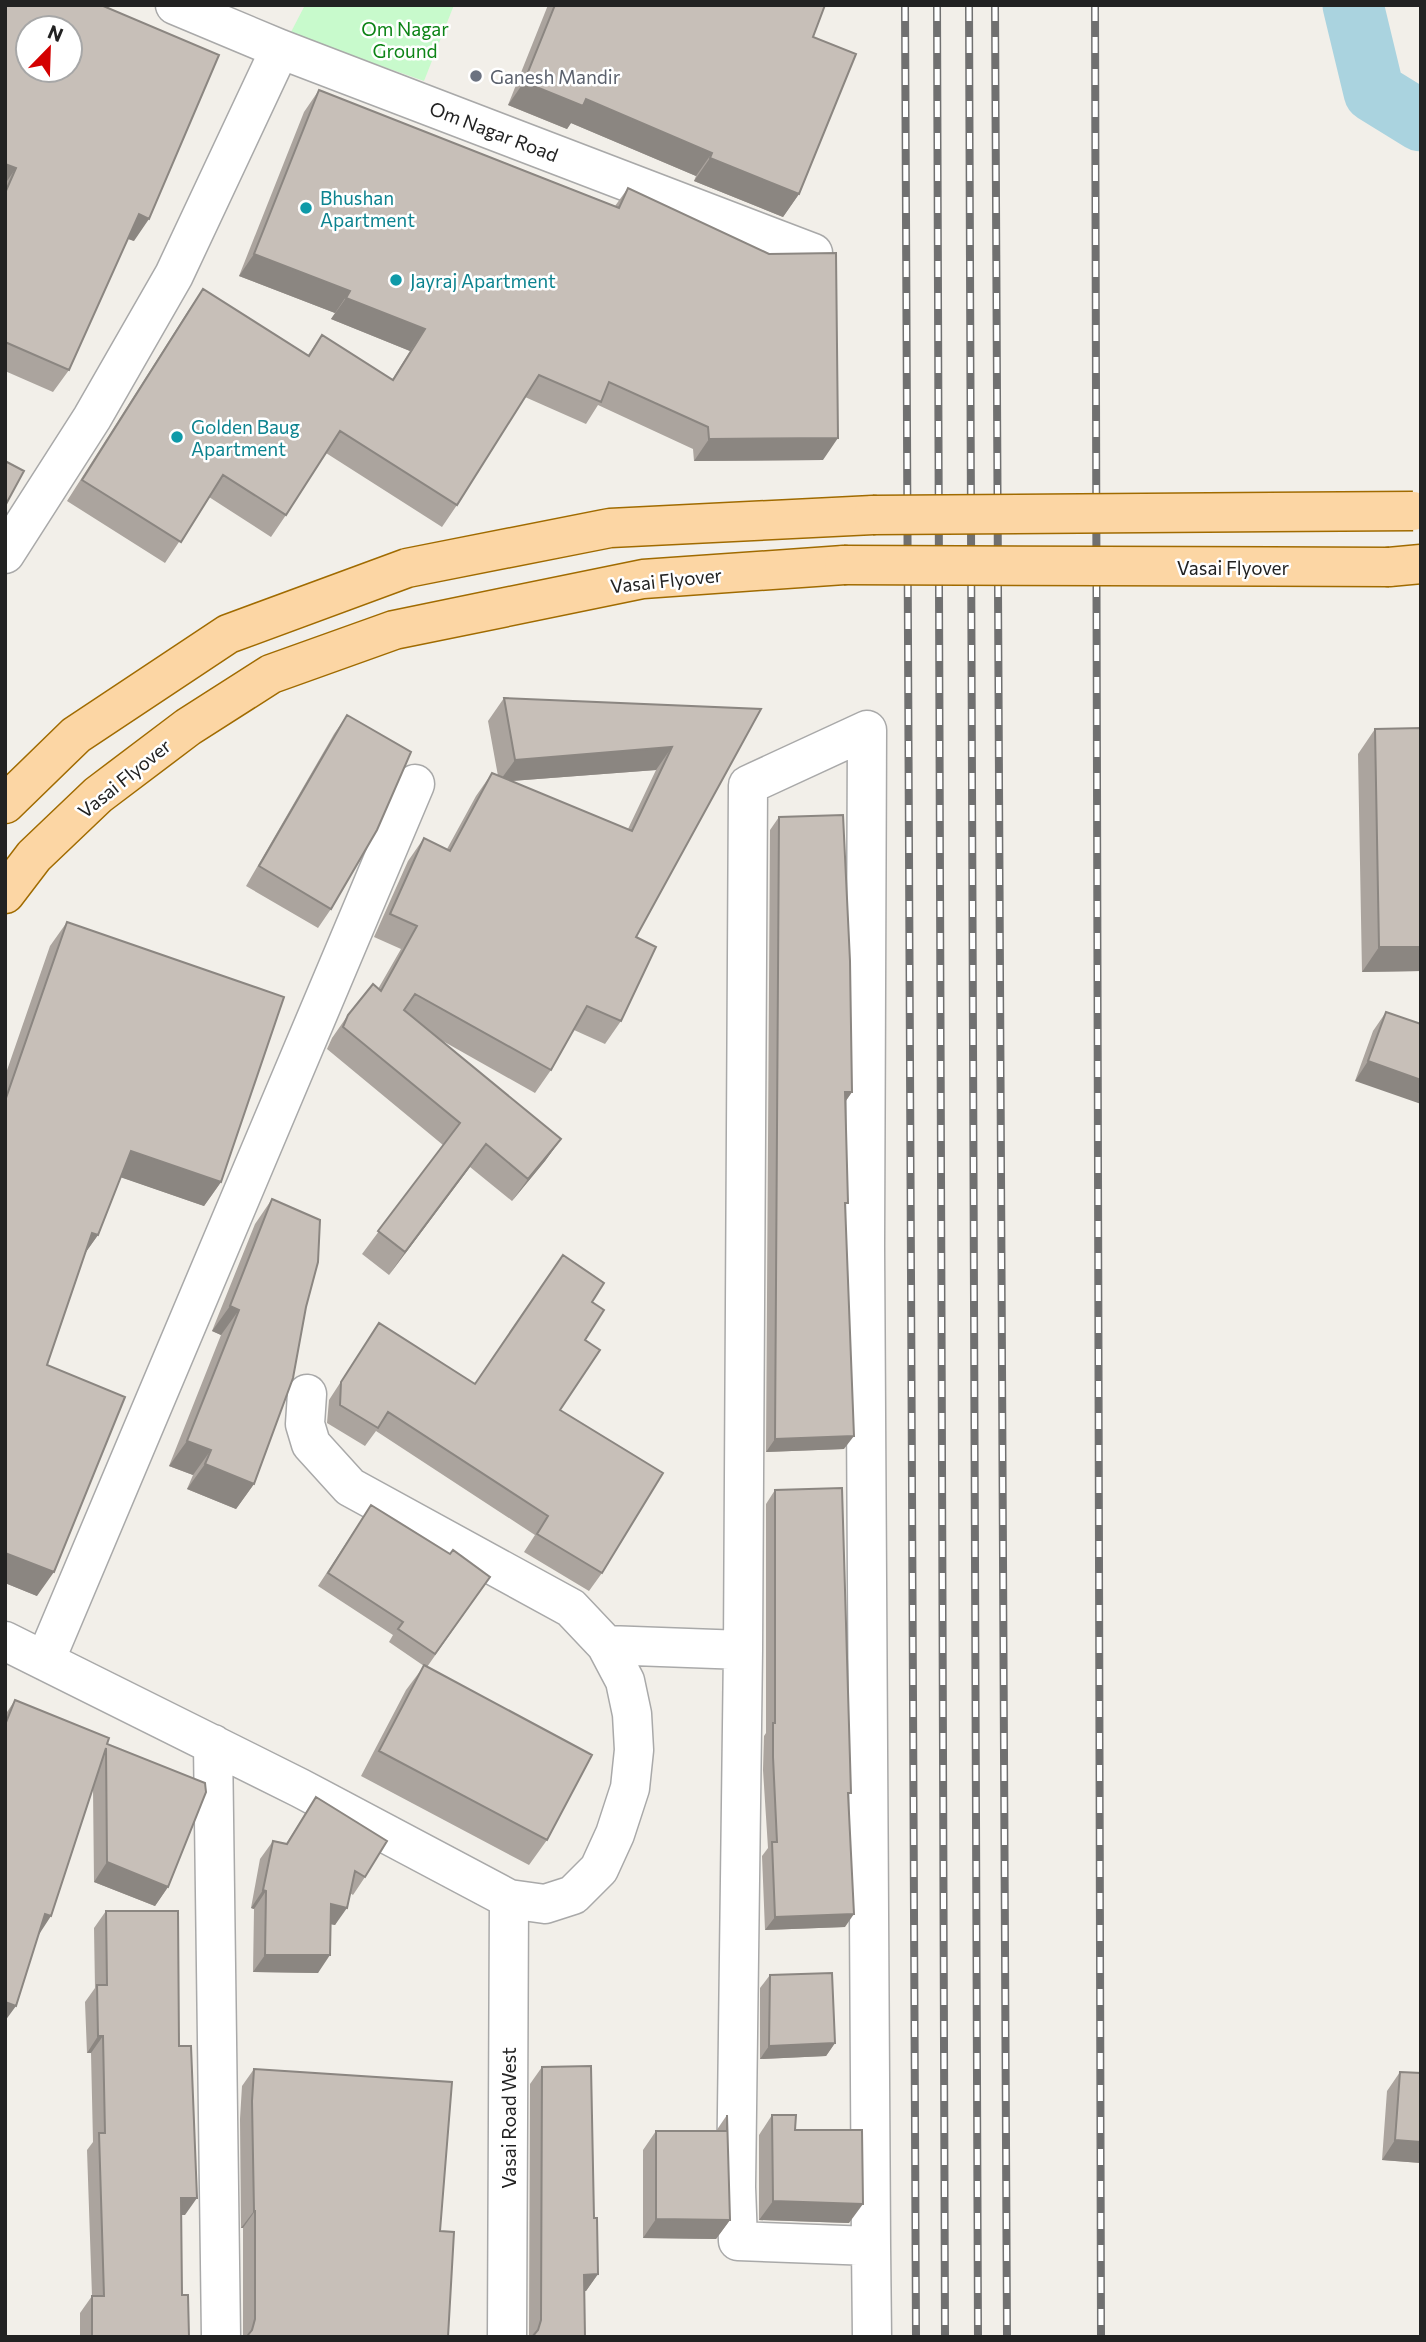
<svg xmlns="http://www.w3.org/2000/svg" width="1426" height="2342" font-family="Commissioner,sans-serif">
	<rect width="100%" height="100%" fill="#f2efe9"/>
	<!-- park -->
	<path fill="#c8facc" d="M 305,5 L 454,5 L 424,81 L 290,34 Z"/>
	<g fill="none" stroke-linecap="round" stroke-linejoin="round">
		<!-- river -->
		<path stroke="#aad3df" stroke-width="61" d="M 1353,5 L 1374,92 L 1421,121"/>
		<!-- minor casing -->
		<g stroke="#a9a9a9" stroke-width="41">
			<path id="minor" d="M 175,5 L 280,49 L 813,253
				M 5,554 L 92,418 L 174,275 L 280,49
				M 5,1641 L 300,1788 L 509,1899 L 545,1904 L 573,1895 L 599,1869 L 615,1834 L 630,1788 L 634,1750 L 632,1714 L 625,1681 L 606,1645 L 571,1608 L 350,1487 L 311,1444 L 305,1424 L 307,1394
				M 606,1645 L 743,1650 L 748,785 L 867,730 L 865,1247 L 871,2246 L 738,2241 L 736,2187 L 743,1650
				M 45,1661 L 415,784
				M 213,1744 L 221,2337
				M 871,2246 L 872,2337
				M 507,2337 L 509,1899"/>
		</g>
		<!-- major casing -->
		<g stroke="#a06b00" stroke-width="41">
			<path id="major" d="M 1389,567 L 1421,564
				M 5,804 L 76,735 L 228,634 L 407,568 L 610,528 L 873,515
				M 5,894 L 34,856 L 98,795 L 188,727 L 271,674 L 394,630 L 643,579 L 844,565"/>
		</g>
		<!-- minor -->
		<use href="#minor" stroke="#fff" stroke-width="38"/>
		<!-- major -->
		<use href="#major" stroke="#fcd6a4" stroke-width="38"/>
		<!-- rail casing -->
		<g stroke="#707070" stroke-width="8">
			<path id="rail" d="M 905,5 L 916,2337
				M 937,5 L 945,2337
				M 969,5 L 978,2337
				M 995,5 L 1007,2337
				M 1095,5 L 1101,2337"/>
		</g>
		<!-- rail -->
		<use href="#rail" stroke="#fff" stroke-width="5" stroke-dasharray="16" stroke-linecap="butt"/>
		<!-- major-bridge casing -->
		<g stroke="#a06b00" stroke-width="41" stroke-linecap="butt">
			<path id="major-bridge" d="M 873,515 L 1413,511
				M 844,565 L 1389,567"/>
		</g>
		<!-- major-bridge -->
		<use href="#major-bridge" stroke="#fcd6a4" stroke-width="38"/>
	</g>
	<!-- wall -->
	<path fill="#aba49e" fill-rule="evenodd" d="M 5,5 L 134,241 L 128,239 L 69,370 L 53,392 L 5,371 Z
		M 548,5 L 825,5 L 813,37 L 799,194 L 783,217 L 694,181 L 696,176 L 571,123 L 567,129 L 508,105 Z
		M 319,90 L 615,206 L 628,188 L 823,460 L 694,461 L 693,449 L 598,405 L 586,424 L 525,397 L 457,505 L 442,527 L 326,453 L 286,515 L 271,537 L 209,497 L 165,563 L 67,501 L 188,311 L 203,289 L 308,355 L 322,335 L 392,380 L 410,351 L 331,319 L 335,313 L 239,276 L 304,112 Z
		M 504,698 L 761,709 L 636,937 L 621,1021 L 605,1044 L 574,1030 L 551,1070 L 535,1093 L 441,1040 L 561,1139 L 545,1161 L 512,1201 L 470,1167 L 389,1275 L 362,1254 L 443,1145 L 327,1049 L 332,1038 L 348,1015 L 378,989 L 401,949 L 374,937 L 408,861 L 424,838 L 447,849 L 476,796 L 492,773 L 498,776 L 488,721 ZM 656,770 L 628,829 L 511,781 Z
		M 347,715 L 331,909 L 318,928 L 246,886 L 334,734 Z
		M 1375,729 L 1421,971 L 1362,972 L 1358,754 Z
		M 779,817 L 852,1092 L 845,1102 L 844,1449 L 766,1452 L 770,830 Z
		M 67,922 L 221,1182 L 204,1206 L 121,1177 L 98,1235 L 85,1253 L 47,1365 L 37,1596 L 5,1583 L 5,1076 L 50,946 Z
		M 1386,1012 L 1421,1024 L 1355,1081 L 1373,1031 Z
		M 272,1199 L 254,1484 L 236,1509 L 187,1489 L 193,1475 L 169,1466 L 221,1335 L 212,1331 L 255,1224 Z
		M 592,1302 L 585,1340 L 560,1410 L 602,1573 L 589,1591 L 524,1552 L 535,1535 L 376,1431 L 365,1446 L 327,1423 L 329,1400 L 379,1323 L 475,1384 Z
		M 775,1490 L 848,1798 L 845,1927 L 765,1930 L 762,1856 L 768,1848 L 763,1770 L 764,1736 L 766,1733 L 766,1504 Z
		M 371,1505 L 450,1554 L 490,1577 L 427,1667 L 547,1840 L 529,1865 L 361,1776 L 406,1690 L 424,1666 L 389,1642 L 393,1635 L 318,1586 Z
		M 15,1700 L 107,1744 L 168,1887 L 155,1906 L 94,1882 L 93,1788 L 5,2021 L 5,1715 Z
		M 316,1797 L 365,1877 L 353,1895 L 350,1893 L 335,1925 L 331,1924 L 318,1973 L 253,1972 L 254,1909 L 251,1908 L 260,1859 L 273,1841 L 286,1844 Z
		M 106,1911 L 179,2046 L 185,2215 L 181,2215 L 182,2295 L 189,2337 L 80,2337 L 80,2313 L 92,2296 L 87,2150 L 93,2142 L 91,2053 L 87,2053 L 85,2002 L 95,1988 L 94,1928 Z
		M 770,1975 L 835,2043 L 826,2056 L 760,2059 L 760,1988 Z
		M 542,2067 L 594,2218 L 598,2274 L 586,2291 L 584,2291 L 585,2337 L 529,2337 L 530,2084 Z
		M 254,2069 L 440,2231 L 448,2337 L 243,2337 L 243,2228 L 241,2228 L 240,2119 L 242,2086 Z
		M 1400,2072 L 1421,2163 L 1382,2160 L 1387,2091 Z
		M 727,2115 L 730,2220 L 716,2239 L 643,2238 L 643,2150 L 656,2131 L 716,2131 Z
		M 772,2115 L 849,2223 L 759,2220 L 759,2135 Z"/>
	<!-- shaded-wall -->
	<path fill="#8b8681" d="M 524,82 L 586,99 L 712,153 L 696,176 L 571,123 L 567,129 L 508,105 Z
		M 710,158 L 799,194 L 783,217 L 694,181 Z
		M 5,164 L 16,168 L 5,184 Z
		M 139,214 L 149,219 L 134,241 L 123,237 Z
		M 254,254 L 350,291 L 335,313 L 239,276 Z
		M 346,298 L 425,329 L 410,351 L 331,319 Z
		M 838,438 L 823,460 L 694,461 L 709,439 Z
		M 672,747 L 656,770 L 499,782 L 515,760 Z
		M 1379,947 L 1421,947 L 1421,971 L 1362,972 Z
		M 1368,1061 L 1421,1080 L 1421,1104 L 1355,1081 Z
		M 845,1092 L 852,1092 L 843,1105 Z
		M 561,1139 L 545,1161 L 512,1201 L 528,1179 Z
		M 486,1144 L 470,1167 L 389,1275 L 405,1252 Z
		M 131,1151 L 221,1182 L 204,1206 L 114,1175 Z
		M 92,1233 L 98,1235 L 81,1259 Z
		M 230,1306 L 239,1310 L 221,1335 L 212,1331 Z
		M 854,1436 L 844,1449 L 766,1452 L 775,1439 Z
		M 187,1441 L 211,1450 L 193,1475 L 169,1466 Z
		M 205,1464 L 254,1484 L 236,1509 L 187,1489 Z
		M 5,1553 L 54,1572 L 37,1596 L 5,1583 Z
		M 107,1862 L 168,1887 L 155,1906 L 94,1882 Z
		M 263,1890 L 266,1891 L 254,1909 L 251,1908 Z
		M 331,1904 L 347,1908 L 335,1925 L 318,1922 Z
		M 45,1914 L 51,1916 L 38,1936 Z
		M 854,1914 L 845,1927 L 765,1930 L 775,1917 Z
		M 265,1955 L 330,1955 L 318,1973 L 253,1972 Z
		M 5,2002 L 16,2006 L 5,2021 Z
		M 98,2036 L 103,2036 L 91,2053 L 87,2053 Z
		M 835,2043 L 826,2056 L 760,2059 L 769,2046 Z
		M 1395,2140 L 1421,2142 L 1421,2163 L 1382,2160 Z
		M 181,2198 L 197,2198 L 185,2215 L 169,2215 Z
		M 773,2201 L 863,2204 L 849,2223 L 759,2220 Z
		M 254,2211 L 255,2211 L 243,2228 L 241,2228 Z
		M 656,2219 L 730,2220 L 716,2239 L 643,2238 Z
		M 598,2274 L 586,2291 L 572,2292 L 584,2275 Z"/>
	<!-- building -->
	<path fill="#c7bfb8" stroke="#8b8681" stroke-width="2" fill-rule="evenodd" d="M 5,5 L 101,5 L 219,55 L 149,219 L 139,214 L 69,370 L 5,342 L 5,193 L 16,168 L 5,164 ZM 28,28 L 70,28 L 70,70 L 28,70 Z
		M 555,5 L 825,5 L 813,37 L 856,54 L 799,194 L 710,158 L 712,153 L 586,99 L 583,106 L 524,82 Z
		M 319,90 L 619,208 L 628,188 L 769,254 L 836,253 L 838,438 L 709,439 L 708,427 L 609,382 L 601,402 L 539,375 L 457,505 L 340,431 L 286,515 L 223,475 L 181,542 L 82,480 L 203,289 L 309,356 L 322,335 L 393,380 L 425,329 L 346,298 L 350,291 L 254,254 Z
		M 5,461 L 24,471 L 5,506 Z
		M 504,698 L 761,709 L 636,937 L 656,947 L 621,1021 L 587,1006 L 551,1070 L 415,994 L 404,1010 L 561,1139 L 528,1179 L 486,1144 L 405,1252 L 378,1231 L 460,1123 L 343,1027 L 348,1015 L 373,984 L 381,991 L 417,926 L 390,914 L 424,838 L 450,851 L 492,773 L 632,831 L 672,747 L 515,760 Z
		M 347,715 L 411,752 L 377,830 L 331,909 L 259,866 Z
		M 1421,728 L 1421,947 L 1379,947 L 1375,729 Z
		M 843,815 L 850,961 L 852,1092 L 845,1092 L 848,1203 L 845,1203 L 854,1436 L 775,1439 L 779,817 Z
		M 67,922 L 284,997 L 221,1182 L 131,1151 L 98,1235 L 92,1233 L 47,1365 L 125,1397 L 54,1572 L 5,1553 L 5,1101 Z
		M 1386,1012 L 1421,1024 L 1421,1080 L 1368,1061 Z
		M 272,1199 L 320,1220 L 318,1262 L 306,1307 L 293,1378 L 254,1484 L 205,1464 L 211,1450 L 187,1441 L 239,1310 L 230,1306 Z
		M 563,1255 L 604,1283 L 592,1302 L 604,1310 L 585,1340 L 600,1350 L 560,1410 L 663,1473 L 602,1573 L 537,1534 L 548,1516 L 388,1412 L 378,1428 L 340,1405 L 341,1382 L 379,1323 L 475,1384 Z
		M 842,1488 L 851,1793 L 848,1793 L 854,1914 L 775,1917 L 772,1842 L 777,1842 L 773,1757 L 773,1723 L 775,1723 L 775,1490 Z
		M 371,1505 L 450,1554 L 453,1550 L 490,1577 L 435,1654 L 398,1629 L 403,1622 L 328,1573 Z
		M 424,1665 L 592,1755 L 547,1840 L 379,1751 Z
		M 15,1700 L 109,1738 L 107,1744 L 205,1783 L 206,1792 L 168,1887 L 107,1862 L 106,1748 L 51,1916 L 45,1914 L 16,2006 L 5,2002 L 5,1725 Z
		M 316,1797 L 387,1841 L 365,1877 L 355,1871 L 347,1908 L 331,1904 L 330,1955 L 265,1955 L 266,1891 L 263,1890 L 273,1841 L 287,1844 Z
		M 106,1911 L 178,1911 L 179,2046 L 191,2046 L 197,2198 L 181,2198 L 182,2295 L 188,2295 L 189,2337 L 92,2337 L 92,2296 L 104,2296 L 99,2133 L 105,2133 L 103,2036 L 98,2036 L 97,1985 L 107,1985 Z
		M 832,1973 L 835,2043 L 769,2046 L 770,1975 Z
		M 591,2066 L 594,2218 L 597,2218 L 598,2274 L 584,2275 L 585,2337 L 532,2337 L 538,2330 L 541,2320 L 542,2067 Z
		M 254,2069 L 452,2082 L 440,2231 L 454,2232 L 448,2337 L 248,2337 L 248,2335 L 252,2330 L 255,2319 L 255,2211 L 254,2211 L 252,2101 Z
		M 1400,2072 L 1421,2073 L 1421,2142 L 1395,2140 Z
		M 727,2115 L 730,2220 L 656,2219 L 656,2131 L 727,2131 Z
		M 772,2115 L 796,2115 L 795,2130 L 862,2130 L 863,2204 L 773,2201 Z"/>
	<!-- markers -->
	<circle fill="#6b7280" stroke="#fff" stroke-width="2.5" cx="476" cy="76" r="7"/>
	<g fill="#0f9aa8" stroke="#fff" stroke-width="2.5">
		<circle cx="306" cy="208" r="7"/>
		<circle cx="396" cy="280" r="7"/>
		<circle cx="177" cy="437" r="7"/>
	</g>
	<g text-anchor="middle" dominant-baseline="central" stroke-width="5" stroke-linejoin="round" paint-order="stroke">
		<!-- park labels -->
		<g font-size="19" fill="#0c8416" stroke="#fff">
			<text x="405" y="28">Om Nagar<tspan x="405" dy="22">Ground</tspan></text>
		</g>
		<!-- worship labels -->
		<g font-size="19" fill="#5b616d" stroke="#fff" text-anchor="start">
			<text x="490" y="76">Ganesh Mandir</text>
		</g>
		<!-- street labels -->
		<g font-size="19" fill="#222" stroke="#fff">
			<text transform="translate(494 131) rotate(21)">Om Nagar Road</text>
			<text x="1233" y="567">Vasai Flyover</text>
			<text transform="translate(666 580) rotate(-6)">Vasai Flyover</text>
			<text transform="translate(124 778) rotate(-39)">Vasai Flyover</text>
			<text transform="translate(508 2118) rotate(-90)">Vasai Road West</text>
		</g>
		<!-- culture labels -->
		<g font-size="19" fill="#0d838f" stroke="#fff" text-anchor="start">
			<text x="320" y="197">Bhushan<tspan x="320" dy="22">Apartment</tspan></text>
			<text x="410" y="280">Jayraj Apartment</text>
			<text x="191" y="426">Golden Baug<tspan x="191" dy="22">Apartment</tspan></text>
		</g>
	</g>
	<!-- border -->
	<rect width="1426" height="2342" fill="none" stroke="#222222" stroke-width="14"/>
	<!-- north arrow -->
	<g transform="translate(49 49) rotate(23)"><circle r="33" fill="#ffffff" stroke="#a7a7a7" stroke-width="2"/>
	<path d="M0-5L12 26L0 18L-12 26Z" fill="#d40000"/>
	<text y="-10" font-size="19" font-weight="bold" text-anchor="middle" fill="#222222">N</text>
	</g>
</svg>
